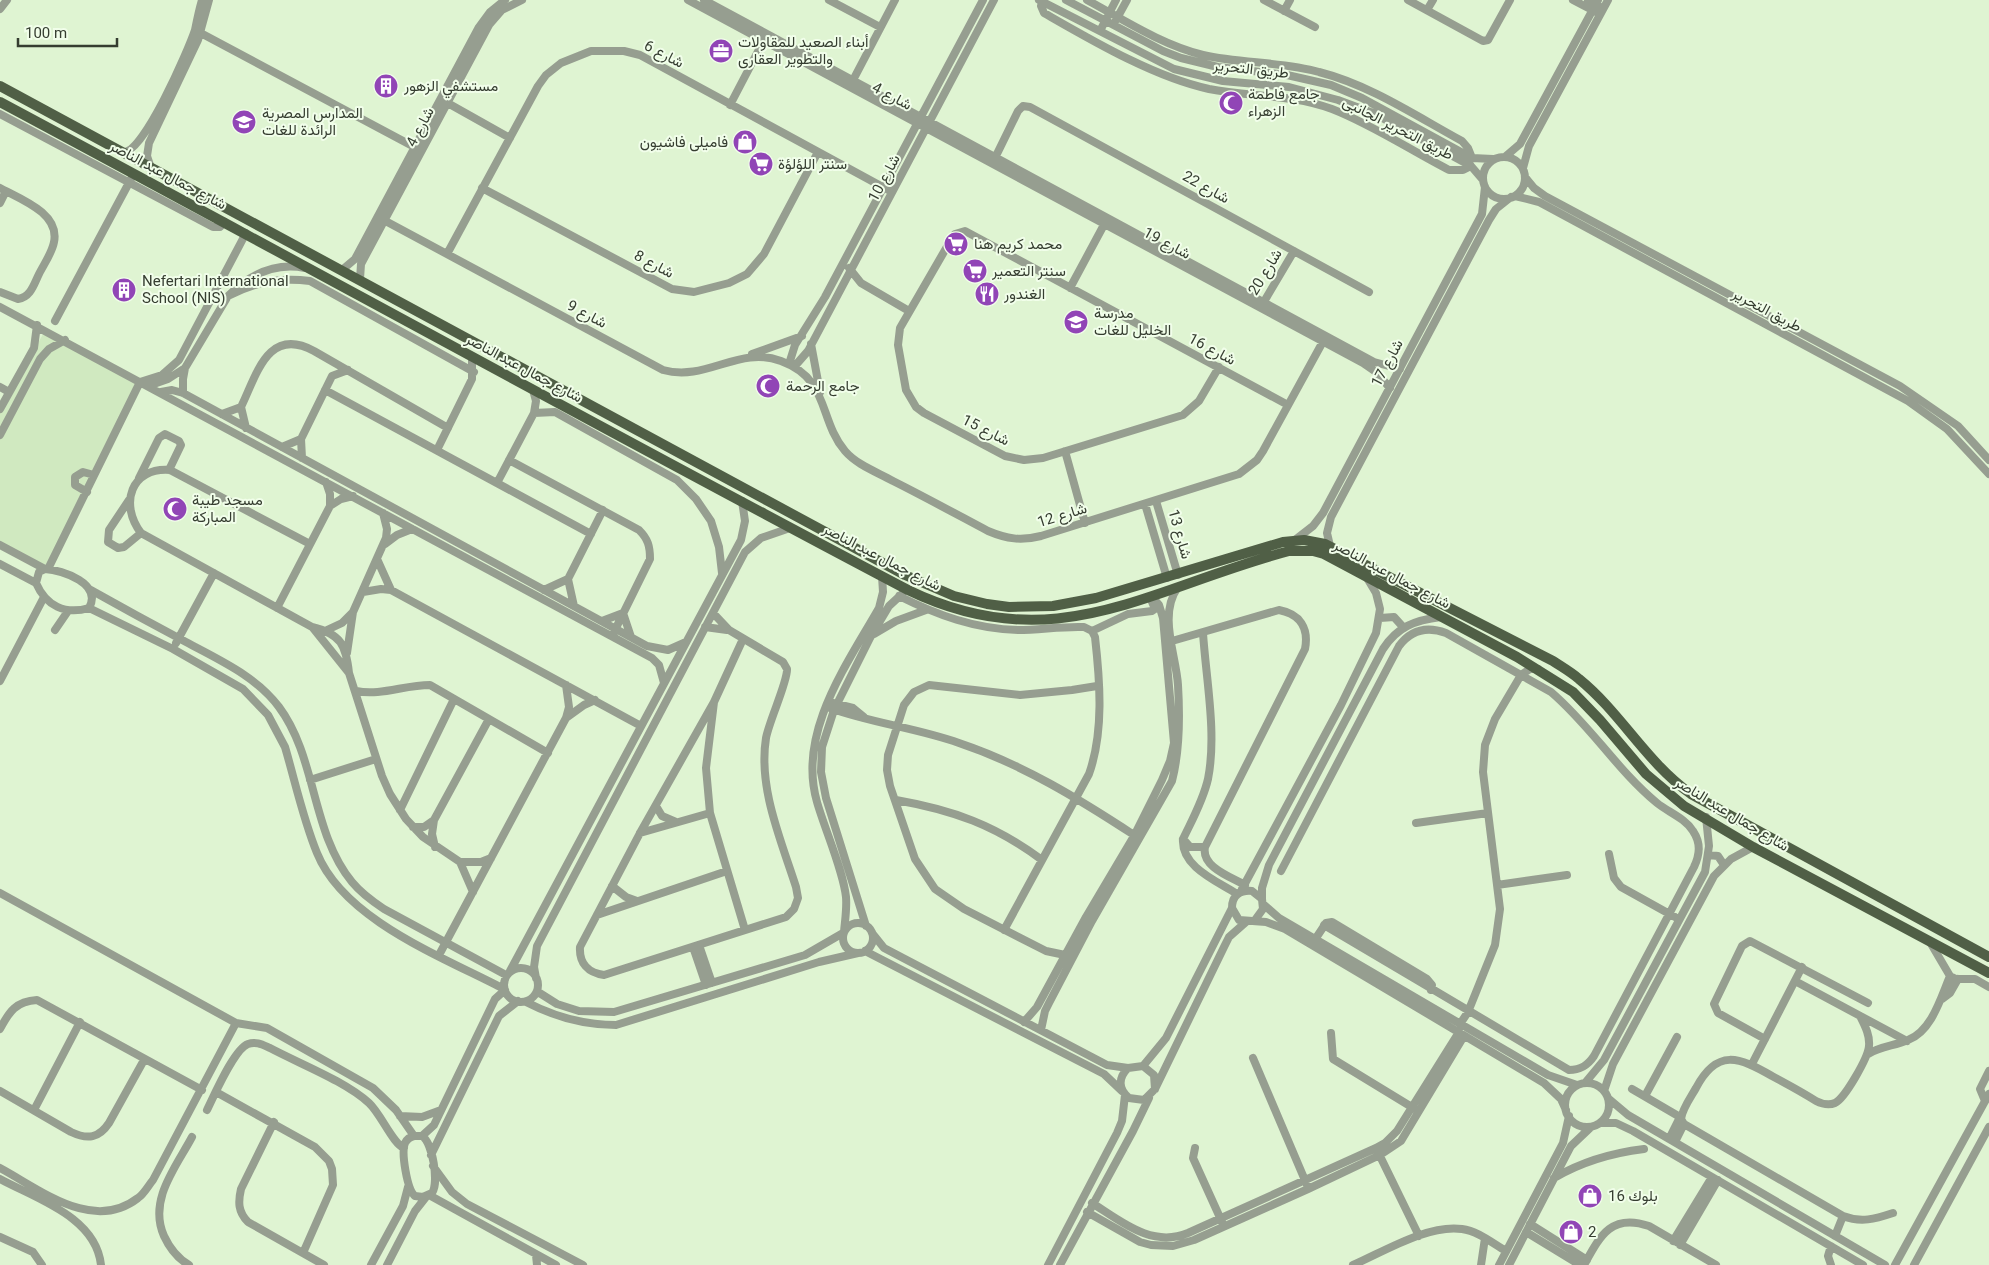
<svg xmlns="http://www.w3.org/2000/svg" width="1989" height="1265" viewBox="0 0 1989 1265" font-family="Roboto,Vazirmatn,sans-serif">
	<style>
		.built { fill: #d0e9c0 }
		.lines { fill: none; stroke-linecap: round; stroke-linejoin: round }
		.minor { stroke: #969e90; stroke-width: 8 }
		.major { stroke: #505f46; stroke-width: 10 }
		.labels { text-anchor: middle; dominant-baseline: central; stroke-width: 4; stroke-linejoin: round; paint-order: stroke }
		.poi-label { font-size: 15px; fill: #353d30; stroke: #f1feea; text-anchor: start }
		.street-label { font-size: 15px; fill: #353d30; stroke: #f1feea }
	</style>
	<rect width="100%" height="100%" fill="#dff4d2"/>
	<path class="built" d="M45 331 140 382 45 569 0 546V407Z"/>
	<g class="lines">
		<path class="minor" d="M688 0 1363 363 1376 372 1390 388
			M704 0 1374 362 1400 369
			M829 0 880 27
			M1039 0 1174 69 1223 81 1289 87 1338 100 1373 113 1471 166 1483 180
			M1066 0 1163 51 1181 58 1218 67 1287 75 1331 85 1362 98 1472 158 1493 159
			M1087 0C1124 20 1162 45 1203 55 1241 64 1281 61 1319 72 1370 85 1416 116 1462 141L1468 148 1472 158
			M1264 0 1315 27
			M1408 0 1483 41 1488 40 1510 0
			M1573 0 1596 12
			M1588 0 1600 7
			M1042 2 1041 6 1044 13C1093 41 1154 77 1209 89 1250 97 1291 94 1332 109 1373 125 1410 150 1449 170H1463L1471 166
			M0 9 7 0
			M1427 10 1433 0
			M1284 11 1290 0
			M1116 20 1127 0
			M195 30 420 150
			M1100 31 1116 0
			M851 84 895 0
			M444 101 510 138
			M730 105 765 38
			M0 114 213 227H220L225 222
			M124 152C144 152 188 51 195 30 197 20 199 10 202 0
			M1506 156 1520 144 1598 0
			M1483 178a21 21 0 1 1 42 0a21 21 0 1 1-42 0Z
			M994 160 1018 111 1023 106 1030 107 1369 292
			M150 165 147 156 149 143 198 40 209 0
			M1523 168 1529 146 1608 0
			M1525 177 1534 188 1545 196 1900 386 1958 426 1989 460
			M0 188C20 199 60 213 54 242 52 253 44 264 39 274 34 284 31 297 18 299L0 292
			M482 188 672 289 694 292 729 283 747 274 764 254 818 152
			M1515 196 1539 202 1908 401 1947 429 1989 474
			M0 203 6 191
			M378 217 663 370C707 382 739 345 781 361 830 379 818 419 845 451 857 465 877 472 893 481 925 497 956 514 988 531 1007 539 1021 541 1041 536L1239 474 1257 460 1263 451 1326 336
			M447 254 538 86 546 75 561 63 591 51H624L640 55 892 192
			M849 268 861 283 909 311
			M342 270 355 259 479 27 490 12 505 0
			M360 279 361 264 489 25 502 10 522 0
			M1070 288 1106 221
			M228 296C255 282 280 277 310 281L474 372
			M1262 305 1294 251
			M0 307 652 658 659 665 664 683
			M55 321 131 179
			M811 344 820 392
			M752 354 802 336
			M789 364 795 345 825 297 983 0
			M794 367 808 351 994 0
			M1219 367 1199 401 1183 415 1043 458 1024 460 1005 456 924 413 916 407 906 390 898 345 900 328 952 238 955 234 965 231 1288 405
			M148 386 168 379 185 368
			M0 387 9 392
			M325 390 591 534
			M161 392 172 390 183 393 647 646 668 650 686 642
			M183 393V379L185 368 228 296C249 275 275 262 305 268
			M241 407 246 428
			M0 409 34 348 37 325
			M534 413 555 412 677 480 696 499 711 521 719 547 722 573
			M222 414 241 407C257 374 268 326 314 351L448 428
			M0 435 40 359 49 349 65 340
			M282 447 301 439
			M437 450 472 379V358
			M1065 451 1085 523
			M302 458 301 439 332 376 348 370
			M509 460 639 530C648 539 650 546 650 559L614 632
			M139 478 159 438 165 434 179 441 181 445 169 470
			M497 483 534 413 536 401 533 390
			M87 492 75 485V477L83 472 94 475
			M129 500 109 530 108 542 118 548 124 547 141 533
			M1156 501 1178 575
			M1145 504 1167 578
			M330 506 341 499 353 496
			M1295 540 1313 526 1323 513 1482 214 1485 187
			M310 544 170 470C131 467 119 504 141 533L312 627C341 634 346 645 349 673
			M385 544 397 535 412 529
			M0 545 45 569
			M1330 546 1327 533 1331 517 1489 220 1496 209 1511 197
			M377 559 391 590
			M0 564 36 583
			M45 569C63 570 103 584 89 608 65 615 46 606 36 583L39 572Z
			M48 569 140 382 162 375 179 360 246 233
			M568 579 574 606
			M89 589C121 607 154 625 186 642 219 660 256 676 279 707 317 758 311 832 352 882 361 893 372 901 384 909L506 975
			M544 590 568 579 603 510
			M363 592 381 589 391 590 641 726
			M899 596C937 615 975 629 1018 630 1040 630 1062 626 1084 627L1092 631 1095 637C1100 681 1104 732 1089 774L1004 930
			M89 608 173 649 243 689 268 715 285 747C295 781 303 819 317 853 344 920 443 957 504 989
			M277 608 330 506V494L326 482
			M713 613 729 630 783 662 787 669C788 681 769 721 766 738 758 788 781 840 796 887L798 898 794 909 786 917 604 975C588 973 579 963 580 947L640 833 714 702
			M1380 618 1394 617 1403 627
			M602 621 623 613 631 637
			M705 627 727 630
			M313 628 349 673 382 776 390 794 406 819 423 837 460 862 473 892
			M55 630 68 611
			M327 630 342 623 352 613
			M1092 631 1128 614 1152 611 1155 609 1152 602
			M1203 633C1206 679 1217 734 1208 779 1203 801 1192 820 1183 839 1181 867 1217 881 1237 894
			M874 634 896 621 926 610
			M743 639 714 702 706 768 710 813 745 930
			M1172 641 1279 610C1300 614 1309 628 1305 649L1205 847C1201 867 1231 877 1245 885
			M176 643 214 573
			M347 653 353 612 386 538 387 529 383 513
			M0 681 44 597
			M356 691C381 696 404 685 430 685L548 753
			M833 703 853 708 864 717
			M830 708C871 723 917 728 959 743 1022 764 1079 799 1134 835
			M566 718 584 705 595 700
			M310 780 376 759
			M896 800C953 810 995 825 1042 860
			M656 806 662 816 676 822
			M400 810 454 699
			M1416 823 1488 813
			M413 827H424L434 820
			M640 833 710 813
			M1183 839 1190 847H1205
			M435 847 432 834 434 820 489 719
			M1609 854 1614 878 1621 887 1675 917
			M1709 855 1718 856 1724 865
			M460 862H481L491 858
			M1281 871 1399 646C1411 630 1427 626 1446 633L1551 692C1590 725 1617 770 1657 803 1668 812 1685 818 1693 831 1701 843 1700 854 1694 867L1594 1056C1588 1065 1581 1070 1569 1070L1324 925
			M1497 885 1567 875
			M612 886 626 897 637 901
			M1242 889 1341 705 1376 633 1380 609 1376 593 1367 578
			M0 893 236 1023 267 1028 373 1088 396 1110 414 1136
			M1262 899V888L1269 865 1383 649C1397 627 1415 620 1441 617
			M1263 904 1279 918 1548 1075 1577 1085
			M597 915 727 871
			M1255 920 1263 909 1262 899 1252 891C1240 890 1232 895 1232 908L1239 920 1266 922 1285 929 1544 1083 1561 1099 1566 1110
			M843 938a15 15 0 1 1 30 0a15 15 0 1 1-30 0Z
			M866 926 826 798 821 772 822 747 834 710 870 638 889 606 902 594
			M844 932C845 920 847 909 846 897 843 870 825 830 817 802 797 733 846 666 879 608L883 592 882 576
			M872 933 884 948 1107 1065 1128 1068
			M1316 938 1326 923 1332 922 1427 979 1432 985 1431 990
			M1930 942 1950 976 1956 979H1975L1989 987
			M699 945 712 983
			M693 947 706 985
			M865 951 1104 1074 1122 1091
			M439 955 566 718 569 707 566 685
			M1065 955 1046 951 964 909 935 889 915 859 890 786 887 770 888 755 904 705 914 692 929 685 1020 695 1072 690 1097 686
			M504 985a17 17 0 1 1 34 0a17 17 0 1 1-34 0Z
			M510 971 741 540 745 521 742 501
			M536 978 534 967 537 946 745 552 761 538 790 528
			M1795 981 1907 1041
			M538 992 557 1004 579 1011 614 1012 805 955 843 933
			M1942 999 1950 993 1958 979
			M526 1002C555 1017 583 1025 616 1025L819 962 858 953
			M1860 1016C1865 1026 1870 1035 1869 1046 1868 1058 1845 1098 1835 1103 1828 1106 1822 1104 1816 1101 1802 1092 1787 1084 1772 1076 1739 1057 1717 1048 1696 1088 1691 1097 1682 1109 1681 1119L1684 1124 1843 1216C1861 1223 1875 1219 1893 1213
			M1024 1022 1037 1007 1086 917 1134 836 1162 780 1170 761 1174 743 1163 618 1159 605 1152 597
			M1460 1024 1468 1012 1495 945 1500 909 1483 772 1485 745 1495 719 1521 675 1530 669H1538
			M0 1029C9 1012 16 1001 37 1000L202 1090
			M1041 1030 1045 1011 1049 1003 1092 921 1172 781C1180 750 1180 718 1178 685 1176 654 1158 615 1178 587
			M1331 1033 1333 1059 1415 1109
			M1765 1039 1718 1013 1714 1004 1742 946 1750 941 1868 1003
			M1868 1054C1881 1046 1894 1046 1908 1040 1932 1031 1941 997 1950 976
			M1253 1058 1307 1185
			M1752 1064 1802 967
			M1143 1066 1166 1038 1232 908
			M1585 1083 1604 1060 1705 872 1709 846 1706 817
			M1565 1105a22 22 0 1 1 44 0a22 22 0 1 1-44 0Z
			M1155 1089 1154 1075 1143 1066 1128 1068C1118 1078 1118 1089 1129 1098L1144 1100 1155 1089 1224 947 1229 937 1246 922
			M1632 1089 1680 1117 1669 1139
			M0 1091 71 1132C88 1140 99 1138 109 1123L144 1060
			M1604 1091 1613 1064 1714 876 1731 859 1753 847
			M216 1092 315 1147 329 1161 332 1169 333 1185 303 1253
			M1645 1096 1677 1037
			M1609 1099 1628 1115 1885 1265
			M1985 1101 1980 1089 1989 1071
			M34 1110 80 1022
			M207 1110C214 1096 234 1049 248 1044 256 1041 263 1045 270 1048 300 1064 345 1081 369 1103 381 1114 393 1144 404 1148
			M400 1116 422 1117 441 1110
			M274 1122 241 1189C238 1202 238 1212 248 1222L324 1265
			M1600 1123H1616L1633 1131 1863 1265
			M414 1136H422C433 1143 439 1183 432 1193L423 1197 415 1196C407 1190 401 1152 405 1143 407 1139 410 1137 414 1136Z
			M422 1136 434 1125 495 999 505 990
			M1675 1142 1684 1124
			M1195 1148 1193 1158 1222 1222
			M1378 1152 1419 1236
			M431 1155 499 1016 518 1001
			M433 1166 452 1192 467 1204 583 1265
			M0 1168C41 1190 93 1233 138 1198 144 1194 148 1186 153 1180L236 1023
			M1554 1178C1583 1161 1611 1153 1644 1149
			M0 1179C37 1199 96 1217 101 1265
			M429 1195 556 1265
			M1092 1203C1122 1222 1152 1248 1188 1233L1376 1148 1385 1143 1397 1131 1459 1032
			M1087 1212 1140 1242 1151 1245 1173 1246 1194 1240 1308 1189 1380 1155 1401 1141 1464 1036
			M1530 1224 1587 1260
			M1526 1232 1580 1265
			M1835 1236 1843 1216
			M0 1237 33 1252 42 1265
			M1673 1241 1712 1177
			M1680 1245 1718 1180
			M1831 1246 1828 1256 1831 1265
			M536 1255 537 1265
			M189 1265C177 1258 170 1249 164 1236 148 1200 176 1167 192 1137
			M371 1265 403 1206 408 1187
			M387 1265 415 1211 426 1197
			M1048 1265 1117 1133 1122 1121 1125 1095
			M1060 1265 1133 1131 1149 1098
			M1353 1265C1383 1252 1428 1224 1462 1229 1478 1231 1492 1243 1506 1251
			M1481 1265 1485 1238
			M1499 1265 1563 1143 1569 1116
			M1509 1265 1571 1146 1591 1127
			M1584 1265C1600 1236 1611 1213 1649 1226L1716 1265
			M1895 1265 1989 1094
			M1914 1265 1989 1127"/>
		<path class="major" d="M0 86 905 575 954 596 987 604 1009 607 1053 606 1096 598 1283 542 1304 540 1325 544 1553 661C1562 667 1571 672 1579 679 1621 713 1646 762 1691 794L1989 957
			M0 102C303 264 604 430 908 590 1055 661 1149 588 1289 551H1313L1324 554 1517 657 1573 692 1600 720 1646 774 1684 806 1753 847 1989 973"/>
	</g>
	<defs>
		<symbol id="office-disc" viewBox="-11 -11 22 22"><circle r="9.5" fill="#9145b6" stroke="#f1feea"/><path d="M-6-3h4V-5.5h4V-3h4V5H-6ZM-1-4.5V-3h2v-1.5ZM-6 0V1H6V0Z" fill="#fff"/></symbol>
		<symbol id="building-disc" viewBox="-11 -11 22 22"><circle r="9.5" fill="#9145b6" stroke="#f1feea"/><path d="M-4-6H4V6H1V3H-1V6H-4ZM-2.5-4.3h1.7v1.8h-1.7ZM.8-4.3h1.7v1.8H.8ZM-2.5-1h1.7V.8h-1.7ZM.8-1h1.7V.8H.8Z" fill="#fff"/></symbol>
		<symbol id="mosque-disc" viewBox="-11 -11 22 22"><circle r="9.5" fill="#9145b6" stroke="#f1feea"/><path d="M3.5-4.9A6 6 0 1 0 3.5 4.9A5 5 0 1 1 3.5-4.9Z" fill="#fff"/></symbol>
		<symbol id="school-disc" viewBox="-11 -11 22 22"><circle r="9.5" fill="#9145b6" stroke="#f1feea"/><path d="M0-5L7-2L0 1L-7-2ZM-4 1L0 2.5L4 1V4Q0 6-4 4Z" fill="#fff"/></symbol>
		<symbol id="shop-disc" viewBox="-11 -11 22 22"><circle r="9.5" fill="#9145b6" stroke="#f1feea"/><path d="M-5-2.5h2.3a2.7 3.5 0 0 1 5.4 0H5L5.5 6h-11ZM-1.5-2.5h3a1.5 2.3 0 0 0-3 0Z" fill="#fff"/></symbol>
		<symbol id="supermarket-disc" viewBox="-11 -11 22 22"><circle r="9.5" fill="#9145b6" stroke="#f1feea"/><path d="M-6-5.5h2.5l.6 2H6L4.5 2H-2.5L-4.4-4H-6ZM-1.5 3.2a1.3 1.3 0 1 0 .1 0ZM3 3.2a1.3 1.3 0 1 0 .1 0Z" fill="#fff"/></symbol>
		<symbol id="restaurant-disc" viewBox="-11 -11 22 22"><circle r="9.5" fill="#9145b6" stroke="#f1feea"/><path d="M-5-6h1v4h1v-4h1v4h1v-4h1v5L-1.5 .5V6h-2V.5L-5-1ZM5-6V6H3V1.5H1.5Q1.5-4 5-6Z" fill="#fff"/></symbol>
	</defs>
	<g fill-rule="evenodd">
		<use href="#office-disc" x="707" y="37" width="28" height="28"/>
		<use href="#building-disc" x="372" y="72" width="28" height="28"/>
		<use href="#mosque-disc" x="1217" y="89" width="28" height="28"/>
		<use href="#school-disc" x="230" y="108" width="28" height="28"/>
		<use href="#shop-disc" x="731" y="128" width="28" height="28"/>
		<use href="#supermarket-disc" x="747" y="150" width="28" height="28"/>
		<use href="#supermarket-disc" x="942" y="230" width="28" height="28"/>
		<use href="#supermarket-disc" x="961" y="257" width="28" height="28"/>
		<use href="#building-disc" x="110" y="276" width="28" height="28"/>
		<use href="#restaurant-disc" x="973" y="280" width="28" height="28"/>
		<use href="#school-disc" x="1062" y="308" width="28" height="28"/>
		<use href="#mosque-disc" x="754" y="372" width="28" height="28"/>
		<use href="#mosque-disc" x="161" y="495" width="28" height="28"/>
		<use href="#shop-disc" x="1576" y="1182" width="28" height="28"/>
		<use href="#shop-disc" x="1557" y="1218" width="28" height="28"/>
	</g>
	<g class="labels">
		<g class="poi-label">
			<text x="738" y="42">أبناء الصعيد للمقاولات<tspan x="738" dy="17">والتطوير العقارى</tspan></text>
			<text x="404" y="86">مستشفي الزهور</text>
			<text x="1248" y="94">جامع فاطمة<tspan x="1248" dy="17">الزهراء</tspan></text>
			<text x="262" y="113">المدارس المصرية<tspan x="262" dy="17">الرائدة للغات</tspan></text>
			<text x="728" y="142" text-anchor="end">فاميلى فاشيون</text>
			<text x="778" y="164">سنتر اللؤلؤة</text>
			<text x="974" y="244">محمد كريم هنا</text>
			<text x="992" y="271">سنتر التعمير</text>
			<text x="142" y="281">Nefertari International<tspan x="142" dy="17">School (NIS)</tspan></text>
			<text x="1004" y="294">الغندور</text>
			<text x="1094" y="313">مدرسة<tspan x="1094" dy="17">الخليل للغات</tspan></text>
			<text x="786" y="386">جامع الرحمة</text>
			<text x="192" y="500">مسجد طيبة<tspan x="192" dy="17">المباركة</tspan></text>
			<text x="1608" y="1196">بلوك 16</text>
			<text x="1588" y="1232">2</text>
		</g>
		<g class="street-label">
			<text transform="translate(664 54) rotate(27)">شارع 6</text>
			<text transform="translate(1251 69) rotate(6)">طريق التحرير</text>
			<text transform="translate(892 96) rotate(28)">شارع 4</text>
			<text transform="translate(420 127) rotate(-62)">شارع 4</text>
			<text transform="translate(1398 128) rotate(27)">طريق التحرير الجانبى</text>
			<text transform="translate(168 175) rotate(28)">شارع جمال عبد الناصر</text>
			<text transform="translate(884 178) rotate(-62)">شارع 10</text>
			<text transform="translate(1206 187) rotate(29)">شارع 22</text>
			<text transform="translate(1167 243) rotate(28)">شارع 19</text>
			<text transform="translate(654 264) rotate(28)">شارع 8</text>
			<text transform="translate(1265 272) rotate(-59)">شارع 20</text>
			<text transform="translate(1767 310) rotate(28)">طريق التحرير</text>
			<text transform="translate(587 314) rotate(28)">شارع 9</text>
			<text transform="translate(1212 349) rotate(28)">شارع 16</text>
			<text transform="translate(1387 363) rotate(-62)">شارع 17</text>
			<text transform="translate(524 368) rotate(28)">شارع جمال عبد الناصر</text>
			<text transform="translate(986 430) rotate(27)">شارع 15</text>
			<text transform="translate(1062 515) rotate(-17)">شارع 12</text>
			<text transform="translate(1180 534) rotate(74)">شارع 13</text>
			<text transform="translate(882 557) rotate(27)">شارع جمال عبد الناصر</text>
			<text transform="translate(1392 574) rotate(28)">شارع جمال عبد الناصر</text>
			<text transform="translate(1732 814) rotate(31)">شارع جمال عبد الناصر</text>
		</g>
	</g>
	<path d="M18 38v8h99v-8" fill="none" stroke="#353d30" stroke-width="2.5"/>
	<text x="25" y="38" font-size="15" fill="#353d30" stroke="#f1feea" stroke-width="4" paint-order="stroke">100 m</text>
</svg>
